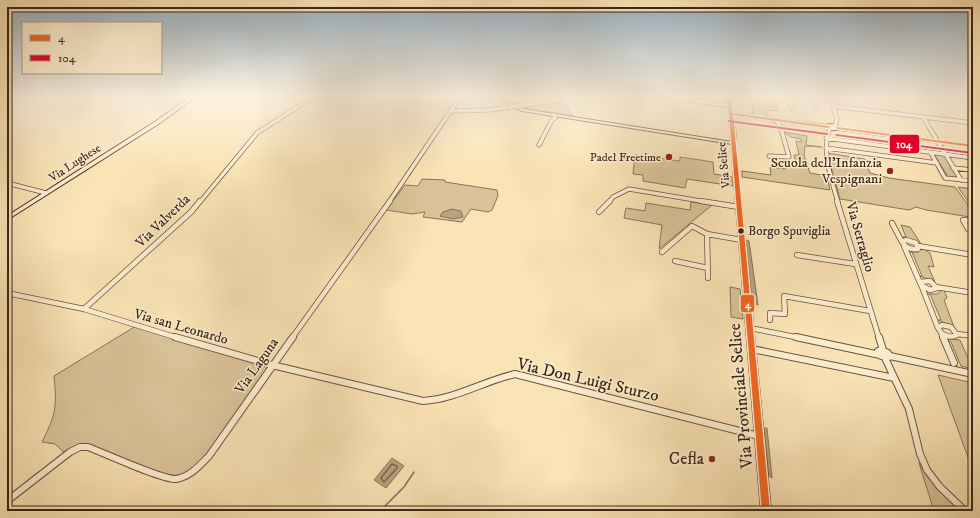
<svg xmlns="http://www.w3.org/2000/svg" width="980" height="518" viewBox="0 0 980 518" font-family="'IM FELL DW Pica',serif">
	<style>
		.green { fill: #dac39a; stroke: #8a745a }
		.water { fill: #b9a280; stroke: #877057 }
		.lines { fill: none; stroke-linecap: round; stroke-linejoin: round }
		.shore { stroke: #7a644c; stroke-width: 1.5 }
		.stream-far1 { stroke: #877057; stroke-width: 1 }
		.stream { stroke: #877057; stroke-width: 1.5 }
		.street-far2-casing { stroke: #6b5440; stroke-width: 5 }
		.street-far1-casing { stroke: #6b5440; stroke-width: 6 }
		.street-casing { stroke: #6b5440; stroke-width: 8 }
		.secondary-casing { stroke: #3b2519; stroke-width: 2 }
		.primary-casing { stroke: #3b2519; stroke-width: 2 }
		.street-far2 { stroke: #fcedcf; stroke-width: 3.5 }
		.street-far1 { stroke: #fcedcf; stroke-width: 4.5 }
		.street { stroke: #fcedcf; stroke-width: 6 }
		.secondary { fill: #fcedcf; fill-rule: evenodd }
		.primary { fill: #fae3b5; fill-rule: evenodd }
		.bus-1-casing { stroke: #fcedcf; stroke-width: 3 }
		.bus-2-casing { stroke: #fcedcf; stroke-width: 3 }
		.bus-1 { fill: #f26522; fill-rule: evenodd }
		.bus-2 { fill: #e4002b; fill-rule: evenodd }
		.poi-dot { fill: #8f2418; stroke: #fcedcf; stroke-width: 1.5 }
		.bus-dot { fill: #3b2519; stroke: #fcedcf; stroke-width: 1.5 }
		.labels { text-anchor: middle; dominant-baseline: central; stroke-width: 3; stroke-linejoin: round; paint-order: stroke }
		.far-poi-label { font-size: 12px; fill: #3b2519; stroke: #fcedcf; text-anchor: end }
		.far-street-label { font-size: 12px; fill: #3b2519; stroke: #fcedcf }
		.bus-label { font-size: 13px; fill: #3b2519; stroke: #fcedcf; text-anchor: start }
		.poi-label { font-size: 14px; fill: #3b2519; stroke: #fcedcf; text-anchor: end }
		.street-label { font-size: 14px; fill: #3b2519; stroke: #fcedcf }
		.near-street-label { font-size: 17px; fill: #3b2519; stroke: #fcedcf }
		.near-poi-label { font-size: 17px; fill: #3b2519; stroke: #fcedcf; text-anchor: end }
		.line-badge { stroke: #fcedcf; stroke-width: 1.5 }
		.badge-label { font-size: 11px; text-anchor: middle; font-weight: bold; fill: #fff }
	</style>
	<rect width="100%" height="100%" fill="#fae3b5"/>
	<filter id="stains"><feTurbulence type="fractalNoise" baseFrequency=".005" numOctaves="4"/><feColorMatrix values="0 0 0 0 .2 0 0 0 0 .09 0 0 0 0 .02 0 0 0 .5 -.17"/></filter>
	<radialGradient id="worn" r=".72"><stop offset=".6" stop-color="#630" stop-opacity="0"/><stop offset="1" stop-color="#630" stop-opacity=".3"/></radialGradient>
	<path class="green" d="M775 97 778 111 765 110 768 117 745 115 753 113 751 98Z
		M561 101 573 116 524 108 525 106Z
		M784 132 807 136 806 145 822 147 805 146 804 155 810 173 827 176 830 190 742 177V171L771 175 770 167 786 169 784 163 800 164 798 159H795L794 155H799L796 141 802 142 801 139 791 137Z
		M827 153 865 159 870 173 889 178 955 187 971 209 970 217 926 210 916 207 909 210 840 199Z
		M934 154 945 155 959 179 948 177Z
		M635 155 680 161V157L713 162 714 174 732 177 733 186 687 179 685 188 643 181V175L633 174Z
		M422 179 445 180V182L497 190 498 196 492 210 488 212 471 209 462 222 423 217 425 212 412 214 386 210 405 185 418 186Z
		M958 187 973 189V206L970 204Z
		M691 202 712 205 659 249 662 225 624 218 626 208 645 211 646 203 690 210Z
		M901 225 910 227 921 244 903 237H906Z
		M922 248 930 253 934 267 928 266 935 282 920 276H922L912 252H910H918Z
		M730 287 740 289 743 319 731 317Z
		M942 290H944L947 298 944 300 954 327 938 320H941L930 294H927H937Z
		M136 326 272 366 197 467 184 474 166 477 90 445 66 454 55 444 42 442C56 414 57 407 54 376Z
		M950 339 960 340 973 369 961 366 951 342 947 341Z
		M938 375 973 383V471Z
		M919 463 933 483 962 511H934Z"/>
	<path class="water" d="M452 209 461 211 463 217 453 219 440 216 443 212Z
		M746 240 749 241 758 305 752 302Z
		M764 428H767L772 478 769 476Z
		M392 458 404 466 386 488 374 480Z"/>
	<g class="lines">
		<path class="shore" d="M392 464 397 466V468L384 482 381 478Z"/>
		<path class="stream-far1" d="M735 124 737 141"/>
		<path class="stream" d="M380 511 404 487 414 472"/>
		<defs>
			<path id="street-far2" d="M668 97 730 106
				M789 97 792 108
				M814 97 830 99
				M814 97 817 106
				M830 97 837 119 835 126
				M833 106 973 123
				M451 111 489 110 583 97
				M923 117 961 180
				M830 128C821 150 831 179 838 202
				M826 138 973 158
				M539 145 552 120 555 118 554 115
				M826 148 937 163
				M931 153 945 178 973 181
				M769 156 789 157 780 125 774 120
				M953 168 973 170
				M7 183 46 193
				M200 202 257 133 313 97
				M389 202 460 97
				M609 202 613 197 629 189 707 202"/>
			<path id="street-far1" d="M701 201 739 207
				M837 201 879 338
				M599 212 610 201
				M973 221 963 220 968 229 973 233
				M892 223 902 242
				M707 234 708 278
				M906 240 916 243 918 249C911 250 906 248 902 242Z
				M904 246 921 285 930 290 937 288 930 281 920 282
				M918 246 973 255
				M662 252 692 226 707 234 742 240
				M797 255 855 264
				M675 261 708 268
				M922 287 938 328
				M936 287 973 293
				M7 293 84 309 178 338
				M84 309 191 212 200 201
				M770 320V313L785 314 784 296 870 311
				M942 325 951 327 957 335C949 339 942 335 938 328Z
				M750 328 800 338
				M941 333 943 338
				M957 334 973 336
				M292 338 390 201"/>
			<path id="street" d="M175 337 272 365 423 401C456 399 484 381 515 374L759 436
				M796 337 880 355
				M879 337 883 350
				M943 337 954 363
				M752 349 894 378
				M881 350 888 353 889 357 881 356 878 351Z
				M890 356 973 374
				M885 358 909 409 920 454 927 470 940 487 965 511
				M7 501 70 452 80 447H88C104 453 163 480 176 479 190 477 200 465 209 456L293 337"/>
			<path id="secondary" d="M190 97H195L160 123 7 220V216L156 121Z
				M493 97H499L523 109 732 142 734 143 732 144 522 111Z
				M729 113 827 125 829 124 837 125 838 127 973 145V147L840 130H832L827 128 730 115H729Z"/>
			<path id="primary" d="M725 97H729L732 106 771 511H761L728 106Z"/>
		</defs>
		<use href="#street-far2" class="street-far2-casing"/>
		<use href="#street-far1" class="street-far1-casing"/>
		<use href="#street" class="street-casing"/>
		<use href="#secondary" class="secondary-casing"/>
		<use href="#primary" class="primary-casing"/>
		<use href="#street-far2" class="street-far2"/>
		<use href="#street-far1" class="street-far1"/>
		<use href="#street" class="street"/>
		<use href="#secondary" class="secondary"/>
		<use href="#primary" class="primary"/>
		<defs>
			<path id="bus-1" d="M725 97H729L732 106V113L828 126 830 127 828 128 733 115 770 511H762L729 115 728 114 729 113 728 106Z
				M837 127 973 145V147L838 129 836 128Z"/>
			<path id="bus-2" d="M728 120 827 133 829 134 827 135 729 122 727 121Z
				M836 134 972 152H973V154L837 136 835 135Z"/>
		</defs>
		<use href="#bus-1" class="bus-1-casing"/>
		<use href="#bus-2" class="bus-2-casing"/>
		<use href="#bus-1" class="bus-1"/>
		<use href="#bus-2" class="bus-2"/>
	</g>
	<linearGradient id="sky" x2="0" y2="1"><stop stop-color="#95adbe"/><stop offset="0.57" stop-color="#fdf2de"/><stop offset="1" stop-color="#fdf2de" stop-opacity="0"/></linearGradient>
	<rect width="980" height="170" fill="url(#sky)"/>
	<g class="poi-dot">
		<circle cx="669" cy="157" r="4"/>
		<circle cx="890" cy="171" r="4"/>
		<circle cx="712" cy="459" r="4"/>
	</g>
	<circle class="bus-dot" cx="741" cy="231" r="3.5"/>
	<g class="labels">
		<g class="far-poi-label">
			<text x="661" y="157">Padel Freetime</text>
		</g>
		<g class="far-street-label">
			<text transform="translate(75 163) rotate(-33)">Via Lughese</text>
			<text transform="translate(724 165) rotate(-96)">Via Selice</text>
		</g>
		<g class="bus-label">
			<text x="748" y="231">Borgo Spuviglia</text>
		</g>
		<g class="poi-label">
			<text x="882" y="163">Scuola dell'Infanzia<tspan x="882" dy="16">Vespignani</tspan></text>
		</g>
		<g class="street-label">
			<text transform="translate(163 221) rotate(-44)">Via Valverda</text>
			<text transform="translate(860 237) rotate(74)">Via Serraglio</text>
			<text transform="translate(181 327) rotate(16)">Via san Leonardo</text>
			<text transform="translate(257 366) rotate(-55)">Via Laguna</text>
		</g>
		<g class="near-street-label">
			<text transform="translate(588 380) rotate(13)">Via Don Luigi Sturzo</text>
			<text transform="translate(741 396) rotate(-95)">Via Provinciale Selice</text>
		</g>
		<g class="near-poi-label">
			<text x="704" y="459">Cefla</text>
		</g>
	</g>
	<g class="line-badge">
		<rect x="889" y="134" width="31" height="20" rx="4" fill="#e4002b"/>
		<rect x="740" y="294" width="15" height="19" rx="4" fill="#f26522"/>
	</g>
	<g class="badge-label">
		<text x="904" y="148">104</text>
		<text x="748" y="308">4</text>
	</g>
	<rect width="980" height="518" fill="none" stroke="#fae3b5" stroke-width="24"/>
	<rect x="8" y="8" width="964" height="502" fill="none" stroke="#3b2519" stroke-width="2"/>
	<rect x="12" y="12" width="956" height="494" fill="none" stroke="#3b2519"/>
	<rect x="22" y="22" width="140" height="52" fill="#fcedcf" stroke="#af9d86"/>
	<rect x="30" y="35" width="20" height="6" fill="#f26522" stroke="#af9d86"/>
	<text x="58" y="42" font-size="12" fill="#3b2519">4</text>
	<rect x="30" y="55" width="20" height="6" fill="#e4002b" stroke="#af9d86"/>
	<text x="58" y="62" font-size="12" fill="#3b2519">104</text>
	<rect width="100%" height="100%" filter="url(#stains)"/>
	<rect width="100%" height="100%" fill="url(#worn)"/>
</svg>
